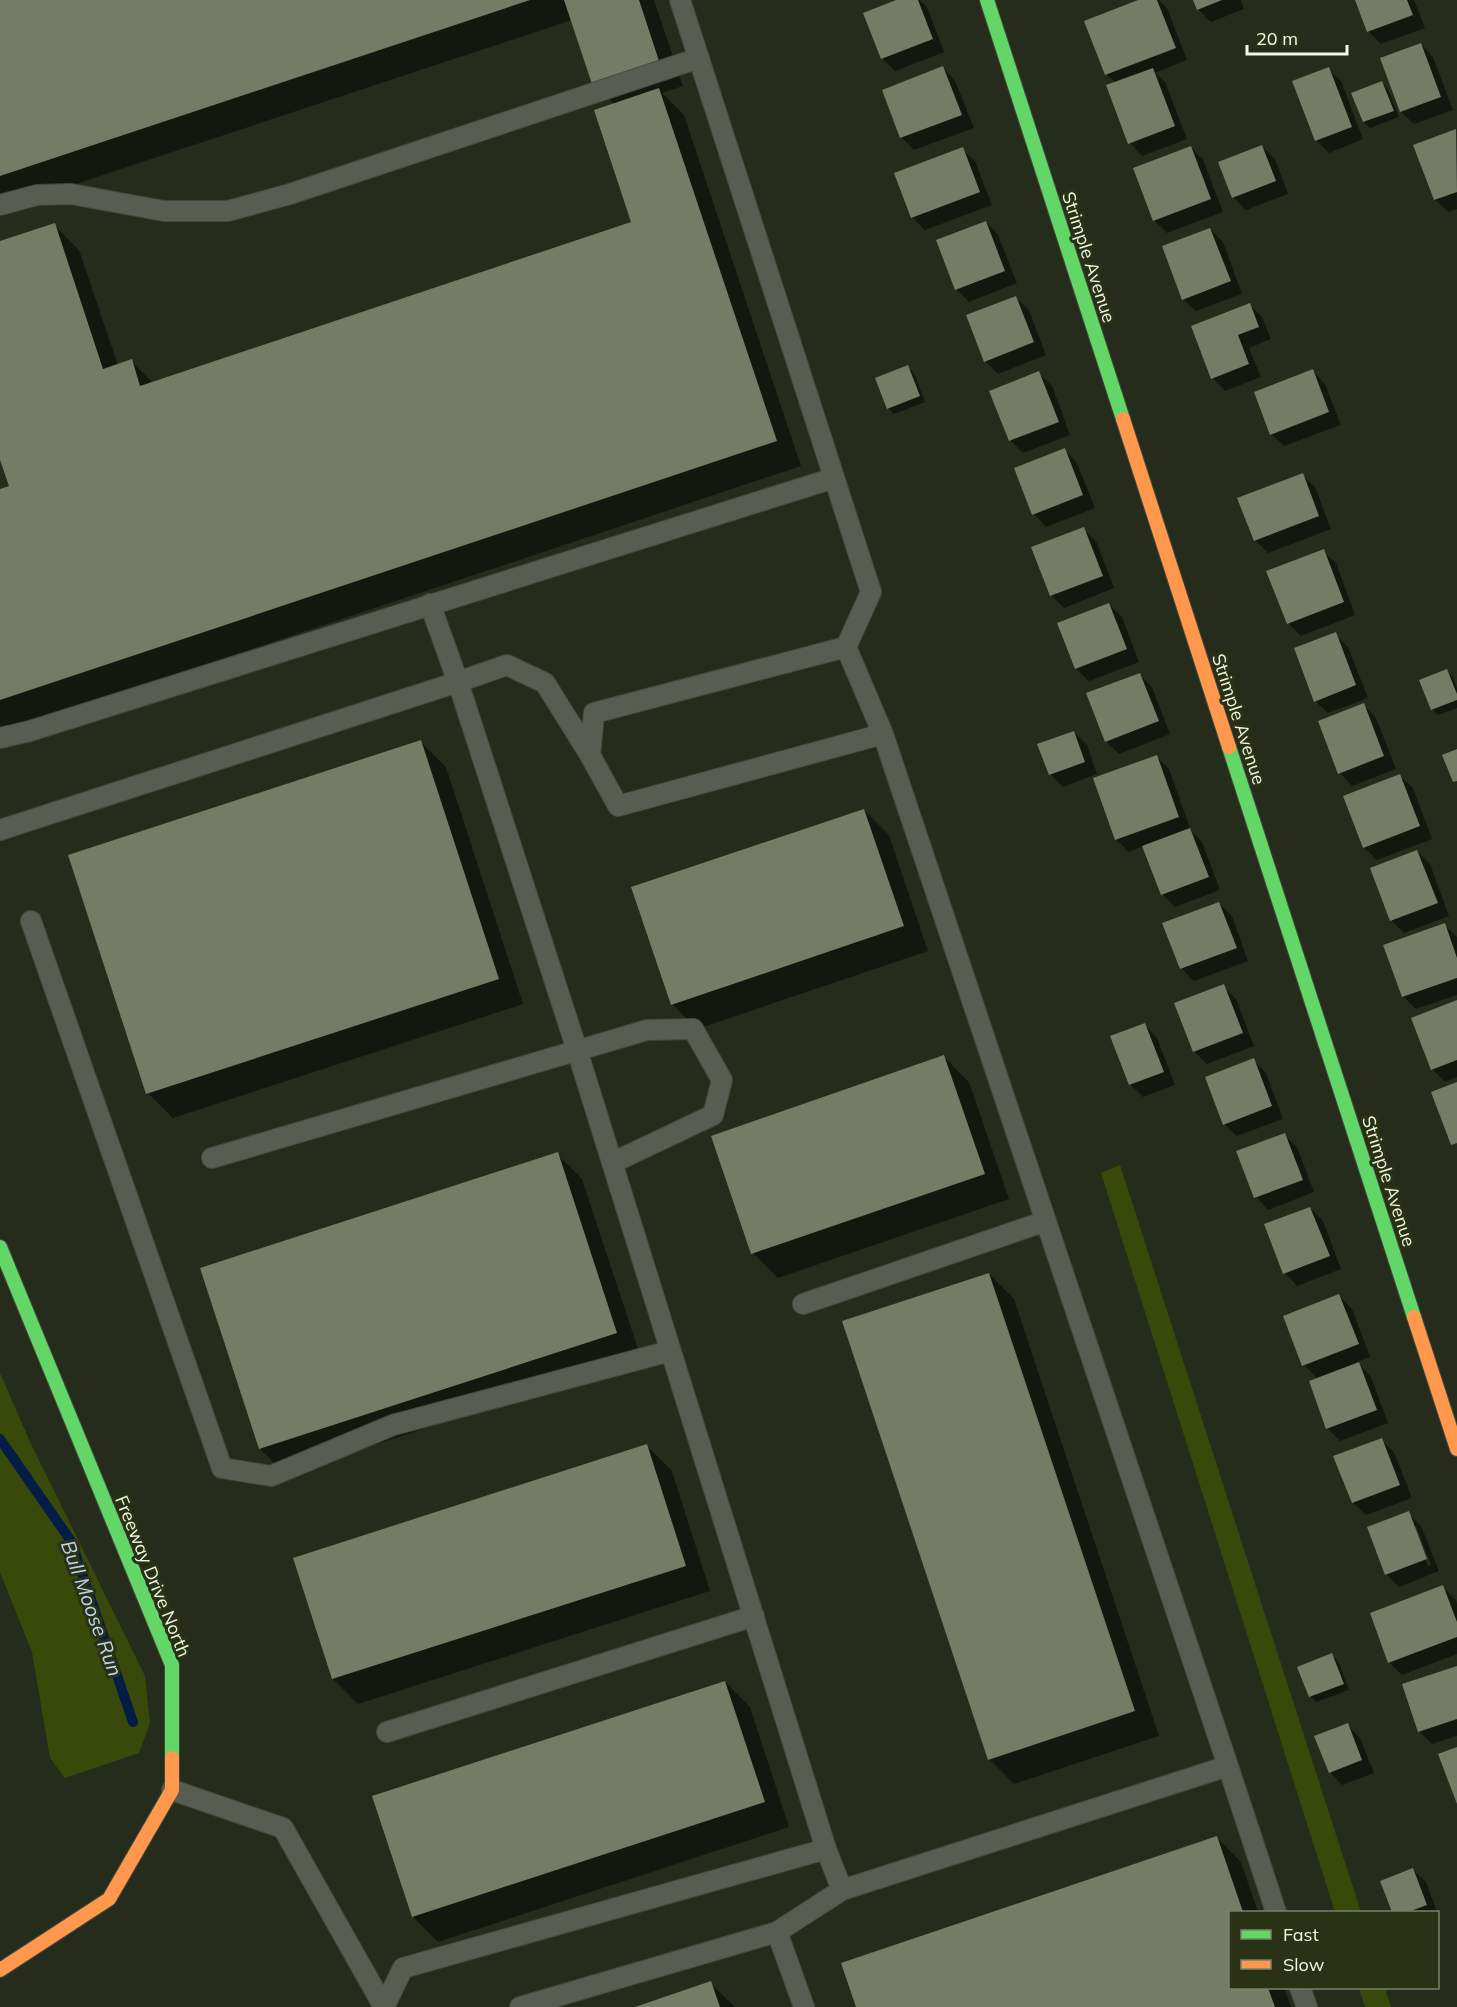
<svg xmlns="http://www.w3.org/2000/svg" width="1457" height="2007" viewBox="0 0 1457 2007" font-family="Mulish,sans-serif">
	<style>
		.green { fill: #39490a }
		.shadow { fill: #0007; fill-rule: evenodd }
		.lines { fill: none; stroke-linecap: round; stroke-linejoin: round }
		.stream { stroke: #031d46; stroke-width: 10 }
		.building { fill: #747c66 }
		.lane-casing { stroke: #44493c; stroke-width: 22 }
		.fast-casing { stroke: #44493c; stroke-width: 16 }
		.slow-casing { stroke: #44493c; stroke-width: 16 }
		.lane { stroke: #595d51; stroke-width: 20 }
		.fast { stroke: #63d668; stroke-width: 14 }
		.slow { stroke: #ff974d; stroke-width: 14 }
		.labels { text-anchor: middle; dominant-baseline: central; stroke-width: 6; stroke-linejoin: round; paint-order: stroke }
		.street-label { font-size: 18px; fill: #f1f8e7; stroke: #293215 }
		.water-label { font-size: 20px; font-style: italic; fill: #bfd4f4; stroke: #293215 }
	</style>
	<rect width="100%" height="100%" fill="#262c1b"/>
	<path class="green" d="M1120 1165 1361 1912H1335L1101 1173Z
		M0 1373 31 1444 145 1676 150 1723 139 1753 65 1778 50 1758 32 1652 0 1572Z
		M1359 1988H1385L1391 2007H1365Z"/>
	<path class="shadow" d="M0 0H654L683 86 662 93 684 115 801 466 0 733V491L11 487 0 455V243L54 225 79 250 118 365 131 361 153 383 633 223 614 104 593 83 572 20 0 209Z
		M900 0H920L927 7 944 52 895 71 882 58Z
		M1142 0H1159L1167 8 1187 60 1155 73 1165 82 1187 139 1142 156 1130 143 1116 83 1106 74Z
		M1194 0H1241L1244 9 1211 22 1198 9Z
		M1356 0H1414L1425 28 1381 44 1368 31Z
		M1421 44 1433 57 1453 110 1414 124 1401 112Z
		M943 68 955 81 974 128 914 150 902 138 884 91Z
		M1328 69 1341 81 1363 139 1329 153 1316 140Z
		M1382 83 1388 89 1399 117 1370 128 1364 122Z
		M1456 130 1457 209 1448 212 1435 200 1415 146Z
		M1191 147 1203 160 1223 212 1167 233 1154 220 1135 169Z
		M1262 147 1275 159 1288 194 1246 210 1234 198 1220 163Z
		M962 149 975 161 992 205 925 230 913 218 896 174Z
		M986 222 998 235 1017 283 969 302 956 289Z
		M1210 229 1223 242 1242 294 1196 311 1183 299Z
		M1016 298 1029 310 1046 355 998 374 985 361Z
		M1250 305 1262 317 1271 339 1249 348 1261 377 1225 391 1213 378Z
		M908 367 914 373 925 402 894 414 888 408Z
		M1313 371 1325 384 1341 425 1284 446 1271 434Z
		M1039 373 1052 386 1070 435 1023 453 1010 440Z
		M1065 450 1077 463 1095 508 1046 527 1034 514Z
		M1302 475 1315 487 1331 529 1268 553 1255 540Z
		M1083 529 1096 541 1114 588 1064 608 1051 595Z
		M1323 551 1336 563 1355 615 1301 636 1288 623Z
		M1109 604 1122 617 1139 662 1089 681 1076 669 1059 624Z
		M1335 634 1348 647 1368 698 1328 713 1315 701Z
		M1447 671 1453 677 1457 688V708L1438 715 1432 709Z
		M1139 674 1152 687 1170 734 1119 754 1106 741Z
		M1364 705 1376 718 1396 769 1352 786 1340 773Z
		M1074 732 1087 745 1097 774 1063 787 1050 774Z
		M421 742 446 767 523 1004 173 1118 148 1093Z
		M1157 757 1169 769 1191 831 1202 842 1220 890 1175 907 1163 894 1144 846 1129 852 1116 839Z
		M1400 776 1413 788 1432 839 1377 860 1364 847Z
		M864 810 889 835 928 951 697 1029 672 1004Z
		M1417 851 1430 864 1449 916 1404 933 1391 920Z
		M1219 903 1232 916 1248 961 1194 981 1181 968Z
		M1444 925 1457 937V995L1416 1009 1403 996Z
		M1223 986 1236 999 1254 1046 1207 1064 1194 1051Z
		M1457 1002V1077L1445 1082 1432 1069Z
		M1145 1025 1157 1038 1175 1085 1143 1097 1130 1084Z
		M944 1057 969 1082 1009 1199 778 1278 753 1253 713 1137Z
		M1253 1060 1266 1073 1283 1119 1237 1136 1224 1124Z
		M1284 1135 1297 1147 1314 1192 1268 1210 1256 1197Z
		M557 1154 582 1179 641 1358 285 1474 260 1449Z
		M1310 1208 1323 1221 1341 1269 1297 1286 1285 1273Z
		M989 1274 1014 1299 1159 1736 1014 1784 989 1759Z
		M1339 1296 1352 1309 1370 1357 1357 1362 1371 1377 1388 1423 1340 1441 1327 1428 1318 1379 1304 1365Z
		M1381 1440 1394 1452 1412 1498 1366 1515 1353 1503Z
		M647 1446 672 1471 710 1591 358 1704 333 1679Z
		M1408 1513 1421 1526 1439 1571 1399 1587 1386 1574ZM1413 1526H1416L1431 1565 1428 1566Z
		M1443 1587 1456 1600 1457 1604V1654L1402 1675 1389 1662Z
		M1332 1655 1338 1661 1349 1690 1316 1702 1310 1696Z
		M1457 1668V1736L1432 1744 1419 1731Z
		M725 1682 750 1707 789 1827 438 1942 413 1917Z
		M1348 1725 1360 1738 1374 1773 1342 1785 1330 1772Z
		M1216 1837 1241 1862 1258 1912H1230V1988H1284L1291 2007H858Z
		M1413 1870 1426 1882 1437 1912H1394L1382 1881Z
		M710 1983 735 2007H638Z"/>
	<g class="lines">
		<path class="stream" d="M0 1439 71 1541 133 1722"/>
	</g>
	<path class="building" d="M0 0H530L0 176Z
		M564 0H639L659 61 592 84Z
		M896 0H918L933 39 881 59 863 13Z
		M1138 0H1157L1176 48 1105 75 1084 21Z
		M1193 0H1222L1197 10Z
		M1355 0H1407L1413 15 1367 32Z
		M1421 43 1441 97 1400 112 1380 58Z
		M943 66 962 115 900 138 882 90Z
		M1329 67 1352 127 1315 141 1292 81Z
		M1153 68 1175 126 1128 144 1106 85Z
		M1382 81 1394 111 1363 122 1351 93Z
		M659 88 777 441 0 700V489L9 486 0 460V241L55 223 103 369 132 359 140 386 631 222 594 110Z
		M1456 129 1457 192 1434 200 1413 145Z
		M1262 145 1276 181 1232 198 1218 162Z
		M1191 146 1211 199 1153 221 1133 168Z
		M963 147 980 192 911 218 894 173Z
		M986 221 1005 271 955 290 936 240Z
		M1210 228 1231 281 1182 300 1162 246Z
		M1016 296 1034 342 984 362 966 315Z
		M1250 303 1259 327 1238 335 1249 364 1211 379 1191 326Z
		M908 365 920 396 887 409 875 378Z
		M1313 369 1329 412 1270 435 1254 392Z
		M1039 371 1059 422 1009 441 989 391Z
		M1065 448 1083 495 1032 515 1014 468Z
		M1303 473 1319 516 1254 541 1237 498Z
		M1084 527 1103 576 1050 596 1031 547Z
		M1324 549 1344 602 1287 624 1266 571Z
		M1109 603 1127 649 1075 669 1057 623Z
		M1336 632 1356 685 1314 702 1294 648Z
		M1447 669 1457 694V700L1431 710 1419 680Z
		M1140 673 1159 721 1105 742 1086 693Z
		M1364 703 1384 756 1338 774 1318 721Z
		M1074 731 1085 762 1049 775 1037 744Z
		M421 740 499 979 146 1094 68 855Z
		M1457 749V781L1453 782 1442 755Z
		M1157 755 1179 817 1115 840 1093 778Z
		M1400 774 1420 826 1363 848 1343 796Z
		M864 809 904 926 671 1005 631 887Z
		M1190 828 1209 877 1161 895 1142 846Z
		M1417 850 1438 903 1390 921 1370 868Z
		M1219 902 1237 948 1180 969 1162 923Z
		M1445 923 1457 958V978L1402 997 1383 945Z
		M1224 984 1243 1033 1193 1052 1174 1003Z
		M1457 1000V1060L1431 1070 1411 1018Z
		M1145 1023 1164 1072 1129 1085 1110 1036Z
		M944 1055 985 1174 751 1254 711 1136Z
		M1254 1058 1272 1106 1223 1125 1205 1077Z
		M1457 1082V1143L1451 1145 1431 1092Z
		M1285 1133 1303 1180 1254 1198 1236 1151Z
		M558 1152 617 1333 259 1449 200 1268Z
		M1310 1207 1330 1256 1283 1274 1264 1224Z
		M989 1273 1135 1711 988 1760 842 1321Z
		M1339 1294 1359 1344 1302 1366 1283 1316Z
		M1359 1362 1377 1410 1326 1429 1309 1381Z
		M1382 1438 1400 1485 1352 1503 1333 1456Z
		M647 1444 686 1566 332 1679 293 1558Z
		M1409 1511 1427 1559 1385 1575 1367 1527Z
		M1443 1585 1457 1622V1637L1388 1663 1370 1613Z
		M1332 1653 1344 1684 1309 1697 1297 1667Z
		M1457 1666V1719L1418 1732 1402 1684Z
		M725 1681 765 1802 412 1917 372 1796Z
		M1348 1723 1362 1760 1329 1773 1314 1736Z
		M1457 1747V1804L1438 1754Z
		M1217 1836 1243 1912H1230V1988H1268L1275 2007H856L841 1963Z
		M1413 1868 1427 1905 1408 1912H1392L1380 1881Z
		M711 1981 720 2007H635Z"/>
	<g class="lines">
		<defs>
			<path id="lane" d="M680 0 871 592 846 647
				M0 205 37 195 71 194 164 211H228L290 194 699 58
				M0 738 30 731 834 478
				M0 830 458 682 430 604
				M31 921 222 1468 271 1476 393 1425 670 1351
				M212 1158 647 1030 693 1029 722 1080 713 1115 612 1163
				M803 1304 1046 1221
				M387 1732 754 1616
				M1228 1766 1276 1912
				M172 1790 283 1828 384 2007
				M826 1849 842 1890 1228 1766 883 734
				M777 1932 804 2007
				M1300 1988 1307 2007
				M384 2007 403 1968 826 1849 577 1050 458 682 507 665 545 683 590 755 594 713 846 647 883 734 618 806 590 755
				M520 2007 777 1932 842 1890"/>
			<path id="fast" d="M987 0 1123 419
				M1229 747 1414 1317
				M0 1247 172 1665V1758"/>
			<path id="slow" d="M1123 419 1229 747
				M1414 1317 1457 1449
				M0 1970 109 1899 172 1790V1758"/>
		</defs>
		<use href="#lane" class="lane-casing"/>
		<use href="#fast" class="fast-casing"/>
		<use href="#slow" class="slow-casing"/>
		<use href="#lane" class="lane"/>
		<use href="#fast" class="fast"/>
		<use href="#slow" class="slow"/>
	</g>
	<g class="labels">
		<g class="street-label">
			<text transform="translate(1089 257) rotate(72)">Strimple Avenue</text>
			<text transform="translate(1239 719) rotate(72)">Strimple Avenue</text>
			<text transform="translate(1389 1181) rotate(72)">Strimple Avenue</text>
			<text transform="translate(153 1576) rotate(68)">Freeway Drive North</text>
		</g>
		<g class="water-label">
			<text transform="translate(92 1608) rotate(70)">Bull Moose Run</text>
		</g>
	</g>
	<rect x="1229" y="1911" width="210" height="78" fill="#293215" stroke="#798169" stroke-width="1.5"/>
	<rect x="1241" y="1930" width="30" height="9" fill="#63d668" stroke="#798169" stroke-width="1.5"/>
	<text x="1283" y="1941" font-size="18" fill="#f1f8e7">Fast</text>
	<rect x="1241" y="1960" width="30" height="9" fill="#ff974d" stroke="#798169" stroke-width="1.5"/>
	<text x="1283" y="1971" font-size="18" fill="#f1f8e7">Slow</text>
	<path d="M1247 45v9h100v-9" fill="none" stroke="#f1f8e7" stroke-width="3"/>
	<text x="1256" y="45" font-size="18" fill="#f1f8e7" stroke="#293215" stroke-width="4.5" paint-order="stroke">20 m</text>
</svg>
